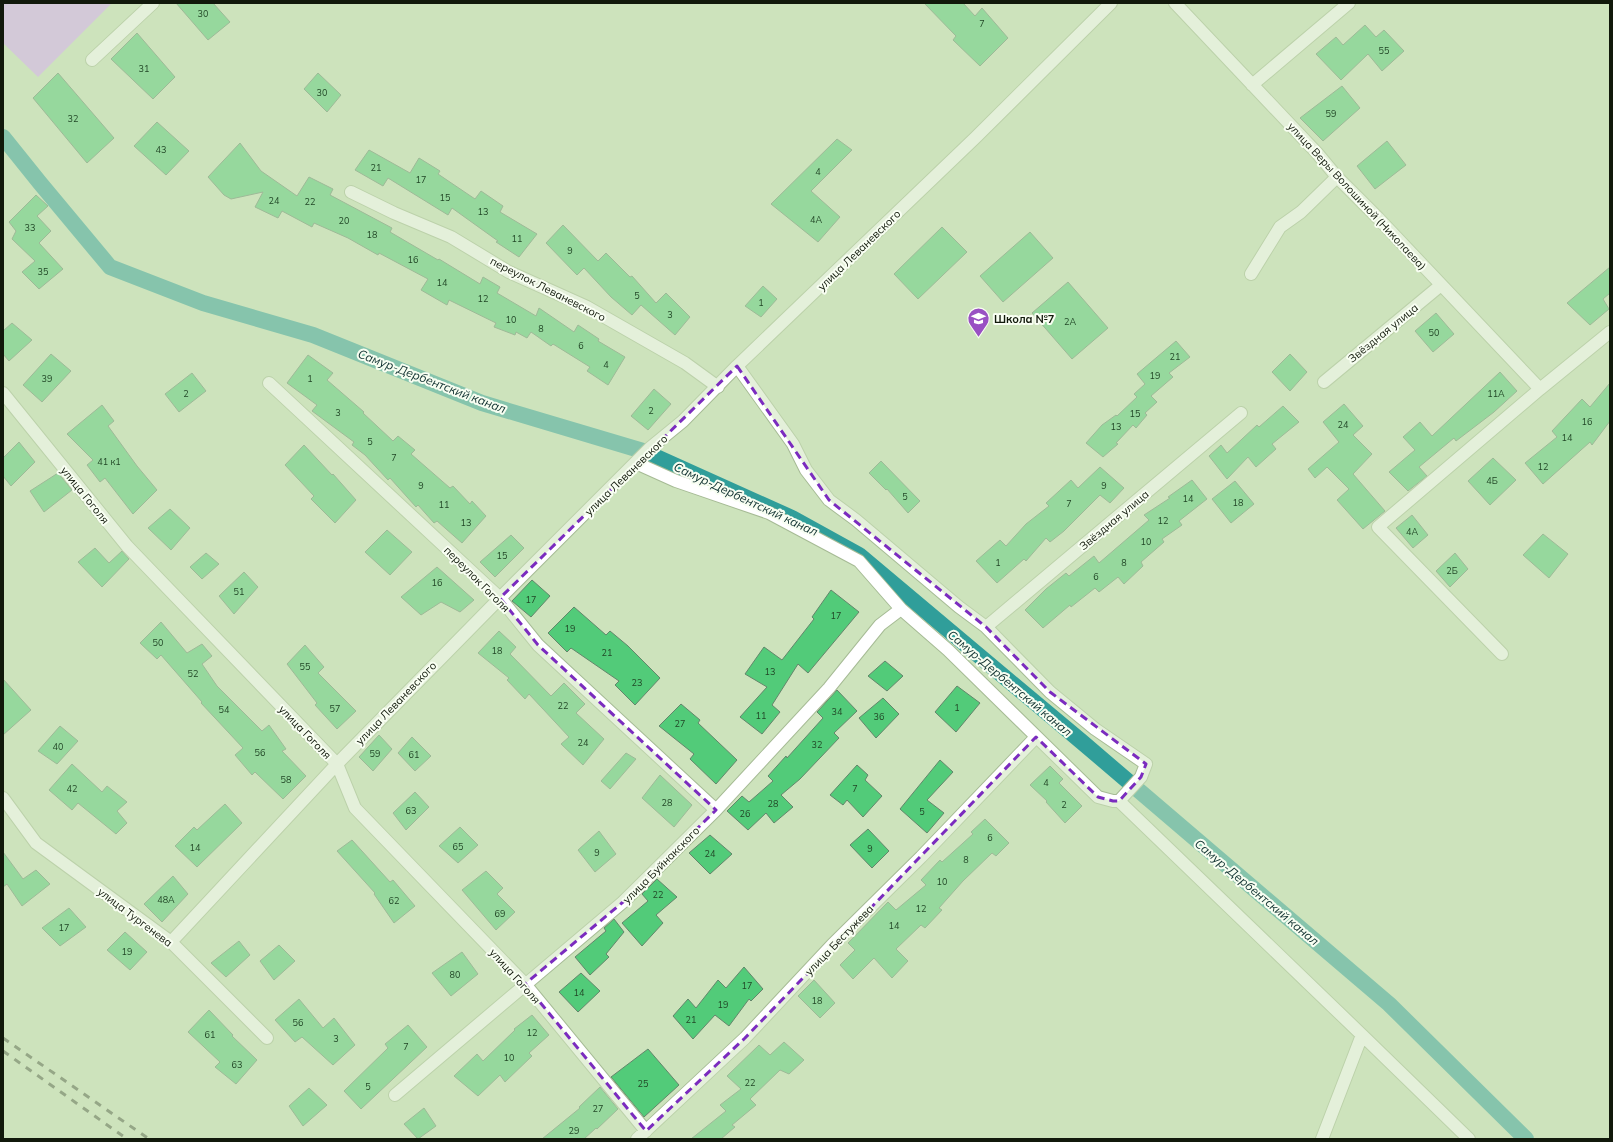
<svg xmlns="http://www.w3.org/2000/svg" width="1613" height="1142" viewBox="0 0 1613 1142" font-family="Mulish,sans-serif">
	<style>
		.green { fill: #d9a9fa }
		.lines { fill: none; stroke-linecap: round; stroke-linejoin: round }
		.canal { stroke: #309e9a; stroke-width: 16 }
		.building { fill: #52cb79; stroke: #63866b }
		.minor-casing { stroke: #a6bb95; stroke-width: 14 }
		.minor { stroke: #fff; stroke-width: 12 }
		.rail { stroke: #515d47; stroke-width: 3; stroke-dasharray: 7 7; stroke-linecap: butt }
		.marked { fill: none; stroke: #7b2cbf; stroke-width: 3; stroke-dasharray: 8 5; stroke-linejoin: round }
		.labels { text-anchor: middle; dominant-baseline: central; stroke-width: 4; stroke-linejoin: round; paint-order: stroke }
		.number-label { font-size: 9px; fill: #214626 }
		.street-label { font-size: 11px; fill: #11190b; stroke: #f8fef2 }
		.poi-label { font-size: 11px; font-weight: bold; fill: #11190b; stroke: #f8fef2; text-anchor: start }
		.water-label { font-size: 12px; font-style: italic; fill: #0f302f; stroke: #f8fef2 }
	</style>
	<rect width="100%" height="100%" fill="#cde3bc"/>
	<path class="green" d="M3 3H112L38 77 3 43Z"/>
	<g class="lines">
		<path class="canal" d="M3 137 40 183 110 267 203 303 313 335 482 403 643 451 792 518 859 555 1082 742 1389 1004 1526 1139"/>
	</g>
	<path class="building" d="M176 3H213L230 22 208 40Z
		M924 3H963L975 16 982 8 1008 38 980 66 953 40 956 36Z
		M1365 25 1376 37 1384 30 1404 51 1382 71 1368 54 1341 80 1316 54 1336 37 1343 45Z
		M137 33 175 77 153 99 111 59Z
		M58 73 114 138 87 163 33 98Z
		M318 73 341 95 327 112 304 89Z
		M1342 86 1360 108 1323 141 1300 118Z
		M157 122 189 151 166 175 134 146Z
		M837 139 852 150 811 191 840 217 818 242 771 204Z
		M1387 141 1406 165 1375 189 1357 166Z
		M240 143 261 171 297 196 309 177 333 189 330 195 392 228 390 232 438 260 439 259 480 284 483 277 500 287 497 293 536 316 539 308 574 332 578 325 599 339 598 341 625 357 608 385 587 371 590 367 553 344 551 346 531 332 527 338 516 332 515 335 494 327 496 323 449 300 447 305 421 290 428 279 379 253 378 255 348 238 314 223 312 227 282 211 278 218 255 207 263 192 231 199 224 195 208 177Z
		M369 150 410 173 419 158 440 171 438 174 475 199 481 191 503 206 500 212 537 234 519 257 496 242 498 241 452 208 448 215 388 178 383 186 355 170Z
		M36 195 48 206 37 216 51 231 39 243 63 269 39 289 22 272 35 261 12 239 16 231 9 222Z
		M563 225 598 261 606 253 630 277 632 276 656 303 666 293 690 317 675 335 641 305 632 315 611 297 584 268 577 275 546 243Z
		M942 227 967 252 918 299 894 274Z
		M1030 232 1053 258 1003 302 980 276Z
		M1610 267V293L1603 299 1609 309 1590 325 1567 303Z
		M1068 282 1108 328 1072 359 1032 313Z
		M763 286 777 299 761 317 745 306Z
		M1436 313 1454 334 1433 352 1415 331Z
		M12 323 32 340 9 361 3 354V331Z
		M1176 341 1190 357 1169 373 1173 377 1151 396 1157 402 1145 413 1147 415 1136 428 1133 425 1116 443 1118 444 1103 457 1086 443 1102 425 1116 415 1117 416 1137 397 1134 394 1145 384 1137 374Z
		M51 354 71 371 42 402 23 385Z
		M1290 354 1307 372 1290 391 1272 372Z
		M308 355 333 373 327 380 364 412 363 413 393 441 398 436 415 450 411 454 450 488 453 486 470 504 472 501 486 516 462 543 437 521 434 523 418 505 416 507 390 478 388 480 365 455 352 445 354 442 312 411 317 405 287 383Z
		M1500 372 1517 391 1494 412 1456 441 1454 438 1419 467 1427 476 1408 491 1389 472 1415 450 1403 437 1420 422 1432 436Z
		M192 373 206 391 179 412 165 394Z
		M1610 383V421L1592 445 1590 442 1543 484 1525 463 1557 437 1552 431 1582 399 1590 407Z
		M654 389 671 404 648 430 631 416Z
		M1344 404 1363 426 1353 435 1372 454 1353 474 1385 511 1363 529 1337 500 1349 489 1327 467 1315 478 1308 469 1339 442 1323 422Z
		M102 405 114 421 108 426 137 466 157 490 133 514 105 478 100 482 87 465 93 460 67 434Z
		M1283 406 1299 422 1272 444 1276 449 1256 467 1248 457 1227 479 1209 456 1221 445 1227 453 1257 425 1259 427Z
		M19 442 35 462 11 486 3 476V458Z
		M304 445 332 475 333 474 356 500 335 523 311 499 314 496 285 465Z
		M1493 458 1516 480 1490 505 1468 481Z
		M881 461 920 501 908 513 887 489 886 490 869 473Z
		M1100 467 1124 488 1110 503 1100 495 1064 531 1050 542 1046 538 1026 561 1024 559 997 583 976 561 1000 540 1006 546 1026 524 1049 506 1046 503 1071 480 1078 488Z
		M58 473 72 490 44 512 30 491Z
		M1192 480 1207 499 1179 521 1182 525 1162 539 1164 542 1141 562 1143 566 1124 584 1118 577 1099 592 1095 588 1071 607 1070 605 1043 628 1025 610 1046 589 1066 573 1069 576 1094 556 1099 563 1149 520 1144 515 1170 498 1168 497Z
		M1235 481 1254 504 1231 523 1212 499Z
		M170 509 190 528 171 550 148 528Z
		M1412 515 1428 535 1413 548 1396 528Z
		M387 530 412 552 390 575 365 552Z
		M1543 534 1568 554 1549 578 1523 555Z
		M511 535 524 548 495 577 480 562Z
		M95 548 109 563 122 551 129 559 102 587 78 562Z
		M206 553 219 564 202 579 190 567Z
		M1455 553 1468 569 1450 587 1436 571Z
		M437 567 474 600 460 612 441 602 421 615 401 597Z
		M244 572 258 587 234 614 219 596Z
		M532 580 550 596 531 617 512 601Z
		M831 590 859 612 808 673 798 664 772 705 780 712 762 734 740 717 767 687 745 674 764 647 782 660 814 619 812 617Z
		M574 607 606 635 610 631 628 646 660 678 635 705 615 685 619 681 571 648 567 652 548 633Z
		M161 622 187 653 202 644 212 656 202 664 217 686 262 731 269 725 286 749 282 751 306 776 283 799 255 772 252 775 235 755 243 748 201 703 202 702 161 655 157 659 140 643Z
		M499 631 516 647 510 654 551 696 564 683 585 704 576 713 604 739 583 765 561 744 569 737 529 694 525 699 507 680 509 678 478 653Z
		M305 645 324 667 318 673 356 711 337 729 315 705 317 703 287 664Z
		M885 661 903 676 887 691 868 676Z
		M3 679 31 710 3 735Z
		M957 686 980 703 956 732 935 712Z
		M837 690 857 711 834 733 839 738 800 779 781 795 793 807 774 823 766 813 748 830 727 811 742 796 749 802 773 781 768 776 786 756 787 758 823 718 817 712Z
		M883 698 899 714 876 738 859 718Z
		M681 704 700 720 698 723 737 760 716 784 690 759 694 754 659 726Z
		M60 726 78 741 57 764 38 751Z
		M379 735 392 749 373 771 359 757Z
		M412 737 431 756 415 771 398 753Z
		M626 753 636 759 610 789 601 781Z
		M940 760 953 772 927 800 944 813 927 833 900 809Z
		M72 764 102 792 107 786 127 802 117 811 127 823 116 834 78 803 72 810 49 790Z
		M857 765 868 775 865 780 882 796 863 817 847 800 843 805 830 795Z
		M1050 766 1063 779 1059 783 1082 806 1065 823 1046 802 1047 801 1030 785Z
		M660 775 692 805 674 827 642 798Z
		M415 792 429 807 406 830 393 813Z
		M225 804 242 823 197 867 175 846 194 827 197 830Z
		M985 819 1009 843 996 856 992 853 963 881 939 908 942 910 925 928 921 925 896 949 908 961 892 978 874 958 853 979 840 965 855 950 848 943 888 902 896 910 926 885 921 880 940 860 942 862 973 834 971 832Z
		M460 827 478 845 458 863 439 846Z
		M868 829 889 851 872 868 850 845Z
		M599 831 616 854 595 872 578 850Z
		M710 835 732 854 710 874 689 853Z
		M352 840 390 882 393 880 415 906 394 923 374 894 375 893 337 851Z
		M3 852 23 879 36 870 50 884 22 906 7 884 3 887Z
		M486 871 503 888 497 894 515 912 496 930 462 890Z
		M173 876 188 894 162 922 144 904Z
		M657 879 677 897 656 915 663 923 642 946 622 923 648 901 642 894Z
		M69 908 86 927 60 946 42 928Z
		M614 919 624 932 606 954 609 957 590 975 575 957 606 931 604 928Z
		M125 932 147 952 130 970 107 950Z
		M239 941 250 955 226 977 211 963Z
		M279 945 295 961 274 980 260 961Z
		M462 952 478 974 451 996 432 973Z
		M744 967 763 989 751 1001 749 999 729 1026 715 1015 693 1039 673 1016 688 999 696 1008 718 980 726 988Z
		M581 973 600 991 578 1012 559 992Z
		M814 980 835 1003 820 1018 798 996Z
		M299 999 323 1028 334 1018 355 1045 333 1065 302 1037 295 1042 275 1020Z
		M209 1010 233 1035 232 1036 257 1060 236 1084 215 1067 220 1062 188 1032Z
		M532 1015 549 1035 529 1053 532 1056 505 1082 500 1075 478 1096 454 1076 477 1054 483 1061 515 1030 514 1029Z
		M408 1025 427 1047 361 1109 344 1091 388 1048 385 1044Z
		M784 1042 804 1060 789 1074 780 1070 750 1099 756 1105 732 1125 735 1127 721 1139H691L726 1111 720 1105 741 1089 727 1076 759 1045 770 1055Z
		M648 1049 679 1085 644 1117 611 1077Z
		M600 1087 618 1109 597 1129 596 1128 584 1139H542L580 1108 579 1107Z
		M309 1088 327 1105 303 1126 289 1106Z
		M424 1108 436 1126 418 1139 404 1124Z"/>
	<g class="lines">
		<defs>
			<path id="minor" d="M1175 3 1317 153 1337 177 1378 218 1540 389
				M92 60 153 3
				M1252 85 1349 3
				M351 192 394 213 451 237 509 272 587 307 685 363 718 387
				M1251 274 1280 227 1301 212 1337 177
				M1324 382 1441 285
				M269 383 500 598 538 645 716 810
				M3 393 127 546 337 764 355 808 525 984 646 1131
				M636 463 676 481 769 513 859 561 901 609 948 650 1098 797 1113 801H1119L1141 777 1146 764 1095 729 1050 692 986 627 959 607 856 520 829 500 806 470 793 444 737 366
				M986 627 1241 413
				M1502 654 1378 527 1540 389 1610 332
				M3 798 36 843 171 942 267 1038
				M1119 801 1362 1035 1322 1139
				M171 942 337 764 500 598 650 448 683 421 737 366 975 138 1111 3
				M1362 1035 1469 1139
				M395 1095 623 902 716 810 829 688 880 625 901 609
				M637 1139 745 1038 832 945 921 857 1036 737"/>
		</defs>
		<use href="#minor" class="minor-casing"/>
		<use href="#minor" class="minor"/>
		<path class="rail" d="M3 1038 149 1139
			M3 1051 127 1139"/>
	</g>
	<path d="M0 0H1613V1142H0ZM737 366 829 500 986 627 1050 692 1146 764 1141 777 1119 801H1113L1098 797 1036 737 745 1038 646 1131 525 984 623 902 716 810 538 645 500 598Z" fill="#cde3bc" fill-opacity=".55" fill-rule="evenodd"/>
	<path class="marked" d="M737 366 829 500 986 627 1050 692 1146 764 1141 777 1119 801H1113L1098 797 1036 737 745 1038 646 1131 525 984 623 902 716 810 538 645 500 598Z"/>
	<defs>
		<symbol id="school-pin" viewBox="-11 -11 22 30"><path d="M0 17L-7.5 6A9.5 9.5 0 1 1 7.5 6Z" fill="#9950c3" stroke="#f8fef2"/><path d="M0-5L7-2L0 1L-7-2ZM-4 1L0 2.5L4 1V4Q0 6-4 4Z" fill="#fff"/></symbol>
	</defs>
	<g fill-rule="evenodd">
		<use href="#school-pin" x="966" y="306" width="25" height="34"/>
	</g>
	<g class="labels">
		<g class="number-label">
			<text x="203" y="13">30</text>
			<text x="982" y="23">7</text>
			<text x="1384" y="50">55</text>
			<text x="144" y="68">31</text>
			<text x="322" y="92">30</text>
			<text x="1331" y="113">59</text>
			<text x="73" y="118">32</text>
			<text x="161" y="149">43</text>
			<text x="376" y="167">21</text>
			<text x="818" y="171">4</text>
			<text x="421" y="179">17</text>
			<text x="445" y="197">15</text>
			<text x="274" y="200">24</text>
			<text x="310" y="201">22</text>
			<text x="483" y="211">13</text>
			<text x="816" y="219">4А</text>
			<text x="344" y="220">20</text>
			<text x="30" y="227">33</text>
			<text x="372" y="234">18</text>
			<text x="517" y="238">11</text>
			<text x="570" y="250">9</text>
			<text x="413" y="259">16</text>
			<text x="43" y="271">35</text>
			<text x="442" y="282">14</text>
			<text x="637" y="295">5</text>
			<text x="483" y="298">12</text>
			<text x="761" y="302">1</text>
			<text x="670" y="314">3</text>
			<text x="511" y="319">10</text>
			<text x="1070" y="321">2А</text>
			<text x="541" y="328">8</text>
			<text x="1434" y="332">50</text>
			<text x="581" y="345">6</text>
			<text x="1175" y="356">21</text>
			<text x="606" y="364">4</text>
			<text x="1155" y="375">19</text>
			<text x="47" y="378">39</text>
			<text x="310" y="378">1</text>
			<text x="186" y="393">2</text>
			<text x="1496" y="393">11А</text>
			<text x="651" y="410">2</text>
			<text x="338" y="412">3</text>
			<text x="1135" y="413">15</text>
			<text x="1587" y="421">16</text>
			<text x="1343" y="424">24</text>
			<text x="1116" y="426">13</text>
			<text x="1567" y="437">14</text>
			<text x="370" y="441">5</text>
			<text x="394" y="457">7</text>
			<text x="109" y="461">41 к1</text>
			<text x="1543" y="466">12</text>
			<text x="1492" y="480">4Б</text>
			<text x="421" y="485">9</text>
			<text x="1104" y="485">9</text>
			<text x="905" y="496">5</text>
			<text x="1188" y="498">14</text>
			<text x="1238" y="502">18</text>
			<text x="1069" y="503">7</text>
			<text x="444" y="504">11</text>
			<text x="1163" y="520">12</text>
			<text x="466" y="522">13</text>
			<text x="1412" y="531">4А</text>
			<text x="1146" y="541">10</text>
			<text x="502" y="555">15</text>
			<text x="998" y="562">1</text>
			<text x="1124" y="562">8</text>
			<text x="1452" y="570">2Б</text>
			<text x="1096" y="576">6</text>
			<text x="437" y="582">16</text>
			<text x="239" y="591">51</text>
			<text x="531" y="599">17</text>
			<text x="836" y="615">17</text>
			<text x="570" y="628">19</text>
			<text x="158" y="642">50</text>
			<text x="497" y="650">18</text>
			<text x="607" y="652">21</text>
			<text x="305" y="666">55</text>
			<text x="770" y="671">13</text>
			<text x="193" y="673">52</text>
			<text x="637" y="682">23</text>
			<text x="563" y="705">22</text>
			<text x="957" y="707">1</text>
			<text x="335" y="708">57</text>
			<text x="224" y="709">54</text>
			<text x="837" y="711">34</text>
			<text x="761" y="715">11</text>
			<text x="879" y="716">36</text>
			<text x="680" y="723">27</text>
			<text x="583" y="742">24</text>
			<text x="817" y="744">32</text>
			<text x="58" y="746">40</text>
			<text x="260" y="752">56</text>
			<text x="375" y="753">59</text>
			<text x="414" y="754">61</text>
			<text x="286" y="779">58</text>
			<text x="1046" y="782">4</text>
			<text x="72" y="788">42</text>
			<text x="855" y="788">7</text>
			<text x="667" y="802">28</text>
			<text x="773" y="803">28</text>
			<text x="1064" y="804">2</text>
			<text x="411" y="810">63</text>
			<text x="922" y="811">5</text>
			<text x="745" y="813">26</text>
			<text x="990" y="837">6</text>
			<text x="458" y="846">65</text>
			<text x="195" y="847">14</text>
			<text x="870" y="848">9</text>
			<text x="597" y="852">9</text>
			<text x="710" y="853">24</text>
			<text x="966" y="859">8</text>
			<text x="942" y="881">10</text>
			<text x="658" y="894">22</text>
			<text x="166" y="899">48А</text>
			<text x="394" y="900">62</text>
			<text x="921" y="908">12</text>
			<text x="500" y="913">69</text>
			<text x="894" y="925">14</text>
			<text x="64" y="927">17</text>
			<text x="127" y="951">19</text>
			<text x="455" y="974">80</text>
			<text x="747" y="985">17</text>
			<text x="579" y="992">14</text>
			<text x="817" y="1000">18</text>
			<text x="723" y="1004">19</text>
			<text x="691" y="1019">21</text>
			<text x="298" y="1022">56</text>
			<text x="532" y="1032">12</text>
			<text x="210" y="1034">61</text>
			<text x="336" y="1038">3</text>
			<text x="406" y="1046">7</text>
			<text x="509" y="1057">10</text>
			<text x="237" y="1064">63</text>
			<text x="750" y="1082">22</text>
			<text x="643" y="1083">25</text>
			<text x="368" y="1086">5</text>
			<text x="598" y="1108">27</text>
			<text x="574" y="1130">29</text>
		</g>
		<g class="street-label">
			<text transform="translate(1357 196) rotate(47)">улица Веры Волошиной (Николаева)</text>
			<text transform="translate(859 250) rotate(-44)">улица Леваневского</text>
			<text transform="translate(548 289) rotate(27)">переулок Леваневского</text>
			<text transform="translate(1383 333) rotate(-39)">Звёздная улица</text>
			<text transform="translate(626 475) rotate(-44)">улица Леваневского</text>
			<text transform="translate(85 495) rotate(51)">улица Гоголя</text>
			<text transform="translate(1114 520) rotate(-40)">Звёздная улица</text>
			<text transform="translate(477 579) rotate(45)">переулок Гоголя</text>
			<text transform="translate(396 703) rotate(-46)">улица Леваневского</text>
			<text transform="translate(305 732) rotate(46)">улица Гоголя</text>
			<text transform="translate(661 865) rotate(-45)">улица Буйнакского</text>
			<text transform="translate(135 917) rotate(37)">улица Тургенева</text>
			<text transform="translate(839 940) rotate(-46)">улица Бестужева</text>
			<text transform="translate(515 976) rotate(48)">улица Гоголя</text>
		</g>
		<g class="poi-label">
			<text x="994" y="319">Школа №7</text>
		</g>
		<g class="water-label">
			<text transform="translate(432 381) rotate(21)">Самур-Дербентский канал</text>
			<text transform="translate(746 499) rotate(25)">Самур-Дербентский канал</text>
			<text transform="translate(1010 683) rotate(40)">Самур-Дербентский канал</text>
			<text transform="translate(1257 892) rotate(40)">Самур-Дербентский канал</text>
		</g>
	</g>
	<rect width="1613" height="1142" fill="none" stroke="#11190b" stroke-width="8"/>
</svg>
